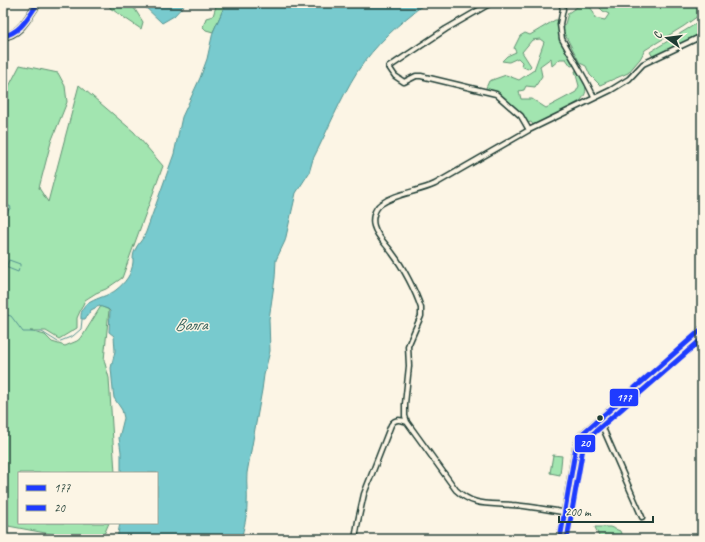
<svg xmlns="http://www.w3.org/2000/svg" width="705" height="542" viewBox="0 0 705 542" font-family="Caveat,sans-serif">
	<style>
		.green { fill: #a2e5b0; stroke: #609172 }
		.water { fill: #78cace; stroke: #549290 }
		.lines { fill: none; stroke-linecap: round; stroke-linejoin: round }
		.stream { stroke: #549290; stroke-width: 1 }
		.street-casing { stroke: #1f3d34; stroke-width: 7 }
		.secondary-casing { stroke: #1f3d34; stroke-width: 8 }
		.primary-casing { stroke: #1f3d34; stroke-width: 9 }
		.street { stroke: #fcf5e5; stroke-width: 4 }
		.secondary { stroke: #fcf5e5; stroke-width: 5.5 }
		.primary { stroke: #fcf5e5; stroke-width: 6 }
		.bus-1-casing { stroke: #fcf5e5; stroke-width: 8 }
		.bus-2-casing { stroke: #fcf5e5; stroke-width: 8 }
		.bus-1 { stroke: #1f3bff; stroke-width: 5 }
		.bus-2 { stroke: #1f3bff; stroke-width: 5 }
		.bus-dot { fill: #1f3d34; stroke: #fcf5e5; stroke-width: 1.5 }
		.labels { text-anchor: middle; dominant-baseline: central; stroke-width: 3; stroke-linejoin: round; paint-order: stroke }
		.water-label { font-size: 17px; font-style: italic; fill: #35605a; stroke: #fcf5e5 }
		.line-badge { stroke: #fcf5e5; stroke-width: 1.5 }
		.badge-label { font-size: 11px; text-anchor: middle; font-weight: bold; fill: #fff }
	</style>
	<rect width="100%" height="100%" fill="#fcf5e5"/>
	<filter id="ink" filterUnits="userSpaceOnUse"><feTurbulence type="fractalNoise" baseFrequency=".025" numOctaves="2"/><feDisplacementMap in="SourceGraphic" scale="8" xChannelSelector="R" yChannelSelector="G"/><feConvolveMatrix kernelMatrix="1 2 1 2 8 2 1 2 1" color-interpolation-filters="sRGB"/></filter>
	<g filter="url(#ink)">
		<path class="green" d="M110 3H131L143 22 141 29 110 8Z
			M217 3H226L213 32 206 30 203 27 206 18 213 16Z
			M583 3H586C591 7 594 12 595 18L605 20 609 14 603 11 598 6 600 3H702V40L699 36 653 57 650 52 699 22 698 16 684 26 645 50 640 59 628 73 600 85 590 75 586 66 580 63 563 31 568 13Z
			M555 20H560L559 30 575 65 571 66 566 59H560L552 66 551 58 540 66 542 76 535 87 526 86 524 90 519 91 521 99H532L546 108 576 92 579 86 575 71 578 70C584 82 591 90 580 101L534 126 531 122 527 123 497 94 485 90 489 81 506 75 519 80 534 70 544 42 540 39 532 40 522 52 531 66 528 69 521 66 522 62 518 58 509 62 502 61 507 56 516 52 514 48 520 36 525 33 530 35Z
			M20 65 58 73 65 86 67 102 51 142 39 188 48 202 79 85 134 132 163 166 122 278 106 289 96 293 85 300 77 318V328L59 339 46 331H30L45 335 52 342 65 346 77 341 82 337 101 306 109 310 104 360 109 378 115 473H19V523H109L102 539H77L3 525V98Z
			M553 455 562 456 560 475 550 473Z
			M595 527H610L620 531 623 539H600Z"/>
		<path class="water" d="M141 3H158V4L164 3H186L174 16 162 23Z
			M226 3H426C400 22 375 45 357 72 340 99 328 130 313 159L309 173 296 193 285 241 276 260 275 278 269 319 270 351 264 375 262 390 247 473C246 484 248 494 247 505 247 516 244 528 241 539H117L120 523H157V473H121V452L119 438 124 418 122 410 114 398 113 390 111 368 115 351 114 336 109 332 110 311 108 309 99 306 91 310 85 319H81C79 299 105 299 116 290 125 283 132 274 133 262 133 258 133 254 135 250 138 243 144 239 146 232L174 154 182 117 200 78 207 59 213 32Z"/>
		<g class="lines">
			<path class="stream" d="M3 203 11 207 3 218
				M3 266 18 272 19 269
				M6 268 9 260 20 264V266
				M3 314 11 316 23 332H42L58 342 73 336 81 329 82 320"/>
			<defs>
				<path id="street" d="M491 3 446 29 389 67 395 76 404 82 416 76H421L496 94 521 116 529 130
					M561 3 563 9 560 24 562 39 587 83 594 97
					M599 419 642 517
					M568 513C549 510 530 506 512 505 489 503 474 507 456 490L407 422 405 416V404L409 366 408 346 421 316V308C416 292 403 267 393 254 387 245 377 237 374 226 372 219 374 209 381 204 396 193 418 192 435 184L529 130 611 90 629 79 643 64 702 36
					M355 539 358 521 364 494 391 425C395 418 401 420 407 422"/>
				<path id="secondary" d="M634 394 702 336
					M577 464 580 444 587 433
					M560 539 576 446 581 435 685 345 702 329"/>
				<path id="primary" d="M3 36C20 36 29 15 38 3"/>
			</defs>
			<use href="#street" class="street-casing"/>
			<use href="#secondary" class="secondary-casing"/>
			<use href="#primary" class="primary-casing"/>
			<use href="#street" class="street"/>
			<use href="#secondary" class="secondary"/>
			<use href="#primary" class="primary"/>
			<defs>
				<path id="bus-1" d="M3 36C21 33 28 17 38 3
					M560 539 576 446 581 435 702 329"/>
				<path id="bus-2" d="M567 539 583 448 587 439 702 339"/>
			</defs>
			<use href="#bus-1" class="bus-1-casing"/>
			<use href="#bus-2" class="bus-2-casing"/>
			<use href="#bus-1" class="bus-1"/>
			<use href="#bus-2" class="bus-2"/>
		</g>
	</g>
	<circle class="bus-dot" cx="600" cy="418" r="3.5"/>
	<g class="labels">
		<g class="water-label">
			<text x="191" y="324">Волга</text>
		</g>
	</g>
	<g class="line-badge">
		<rect x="609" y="388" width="30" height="19" rx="4" fill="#1f3bff"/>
		<rect x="574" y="434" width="22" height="19" rx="4" fill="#1f3bff"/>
	</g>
	<g class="badge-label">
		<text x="624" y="401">177</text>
		<text x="585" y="447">20</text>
	</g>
	<rect width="705" height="542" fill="none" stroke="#fcf5e5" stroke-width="16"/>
	<rect x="8" y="8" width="689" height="526" fill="none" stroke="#1f3d34" stroke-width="1.5" filter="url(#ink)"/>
	<rect x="18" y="472" width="140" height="52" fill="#fcf5e5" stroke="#a4ab9e"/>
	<rect x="26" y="485" width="20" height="6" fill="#1f3bff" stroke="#a4ab9e"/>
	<text x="54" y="492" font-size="12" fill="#1f3d34">177</text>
	<rect x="26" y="505" width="20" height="6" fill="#1f3bff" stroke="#a4ab9e"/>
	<text x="54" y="512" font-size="12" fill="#1f3d34">20</text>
	<g transform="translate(667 38) rotate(284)" stroke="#fcf5e5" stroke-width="3" paint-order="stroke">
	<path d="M0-3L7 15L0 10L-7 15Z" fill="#1f3d34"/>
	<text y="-6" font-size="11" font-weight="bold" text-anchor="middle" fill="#1f3d34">С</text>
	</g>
	<path d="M559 516v6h94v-6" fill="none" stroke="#1f3d34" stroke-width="2"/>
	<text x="565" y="516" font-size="12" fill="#1f3d34" stroke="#fcf5e5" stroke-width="3" paint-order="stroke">200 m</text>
</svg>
